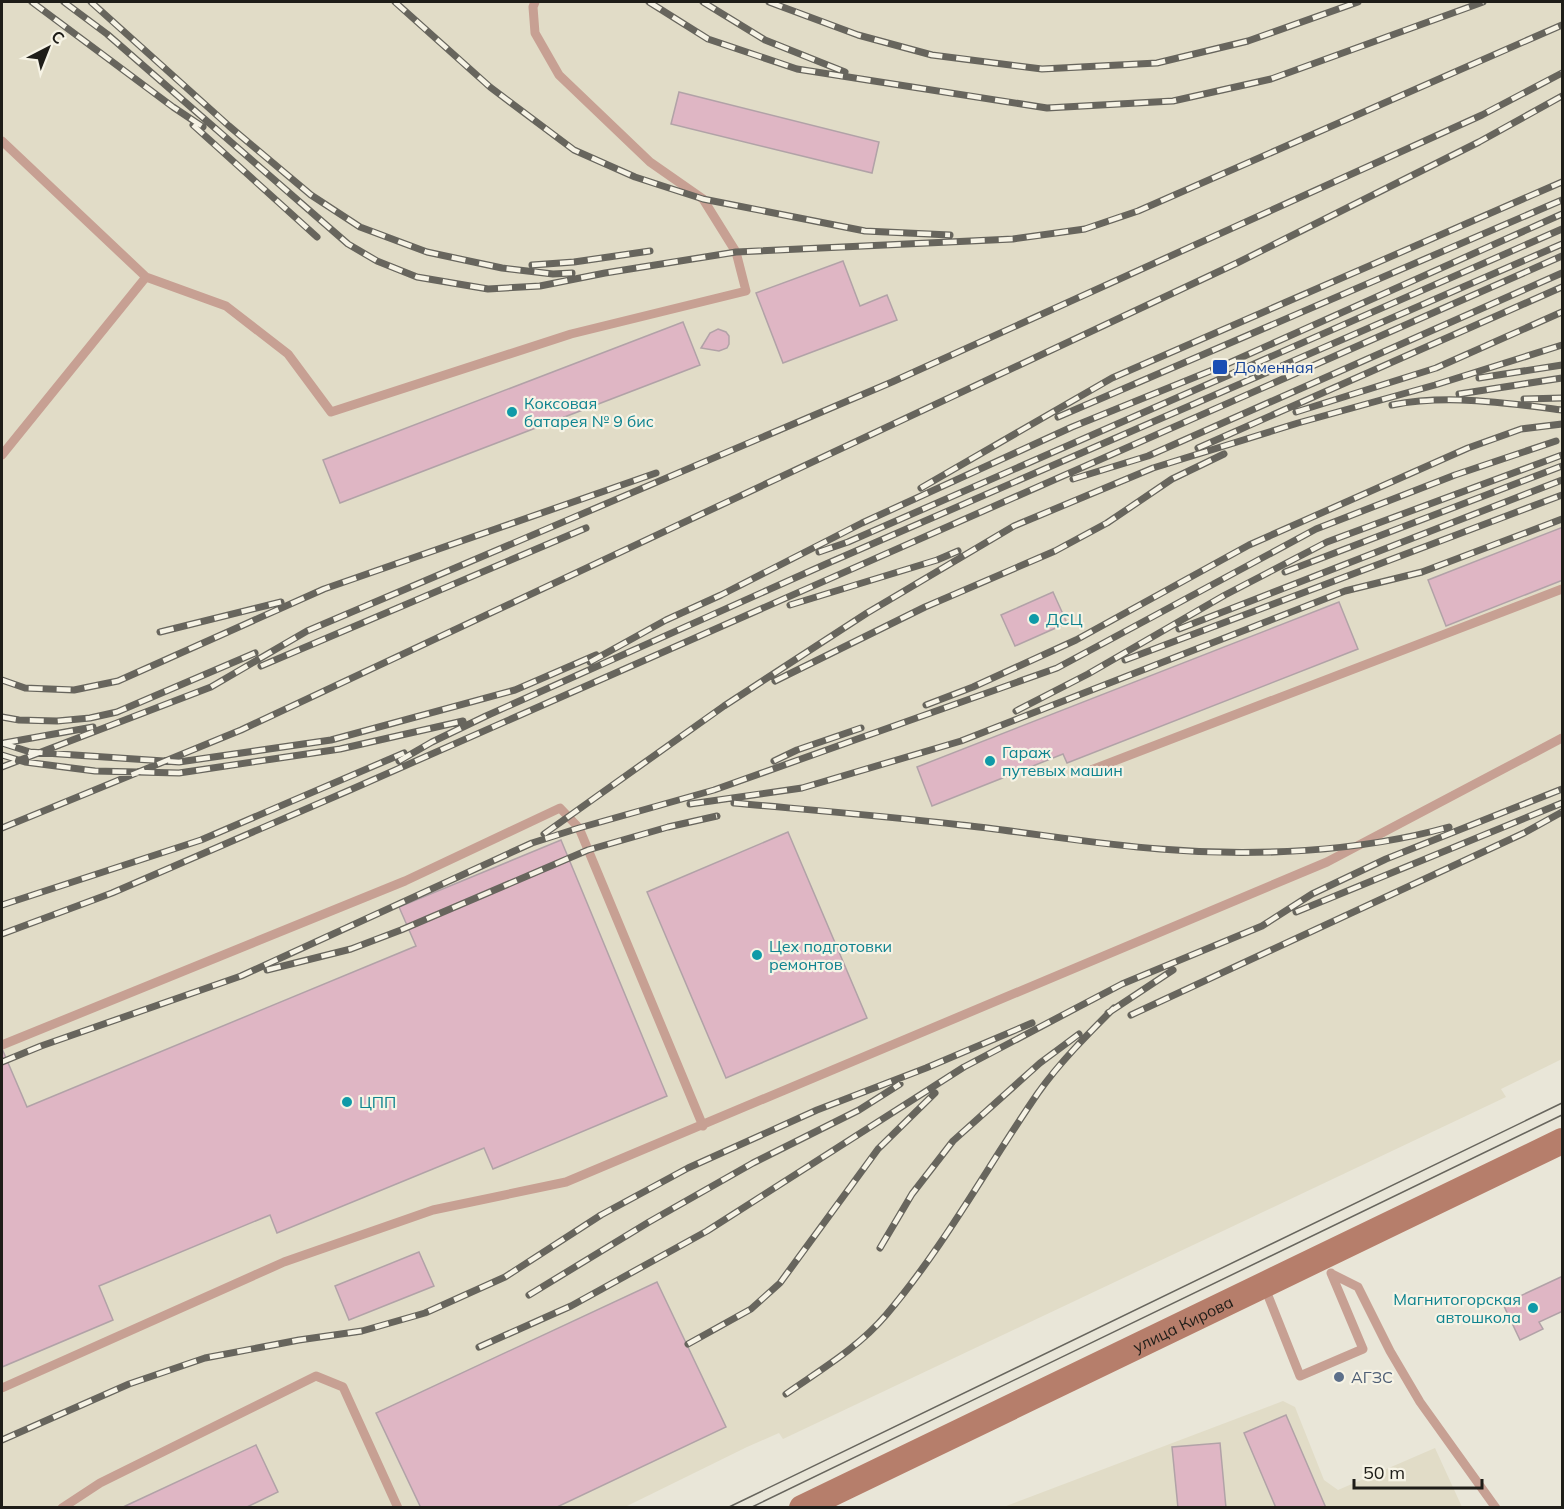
<svg xmlns="http://www.w3.org/2000/svg" width="1564" height="1509" viewBox="0 0 1564 1509" font-family="Mulish,sans-serif">
	<style>
		.built { fill: #e1dcc7 }
		.building { fill: #dfb6c4; stroke: #b1a2a7; stroke-width: 1.5 }
		.lines { fill: none; stroke-linecap: round; stroke-linejoin: round }
		.lane { stroke: #c7a093; stroke-width: 9 }
		.secondary { stroke: #b67e6b; stroke-width: 26 }
		.tram { stroke: #67655d; stroke-width: 1.5 }
		.rail-casing { stroke: #67655d; stroke-width: 7 }
		.rail { stroke: #f6f3e5; stroke-width: 4.5; stroke-dasharray: 14; stroke-linecap: butt }
		.transit-dot { fill: #1a4fb4; stroke: #f6f3e5; stroke-width: 2 }
		.culture-dot { fill: #0f9aa8; stroke: #f6f3e5; stroke-width: 2 }
		.service-dot { fill: #5c6f8a; stroke: #f6f3e5; stroke-width: 2 }
		.labels { text-anchor: middle; dominant-baseline: central; stroke-width: 4.5; stroke-linejoin: round; paint-order: stroke }
		.transit-label { font-size: 16px; fill: #164399; stroke: #f6f3e5; text-anchor: start }
		.culture-label { font-size: 16px; fill: #0d838f; stroke: #f6f3e5; text-anchor: start }
		.street-label { font-size: 16px; fill: #1e1d18; stroke: #f6f3e5 }
		.service-label { font-size: 16px; fill: #4e5e75; stroke: #f6f3e5; text-anchor: start }
	</style>
	<rect width="100%" height="100%" fill="#e9e6d8"/>
	<path class="built" d="M2 2H1562V1059L1501 1089 1506 1097 783 1439 779 1433 747 1447 625 1507 2 1508Z
		M1283 1401 1295 1407 1324 1480 1338 1490 1435 1448 1462 1507 1001 1508Z"/>
	<path class="building" d="M679 92 879 142 872 173 671 124Z
		M843 261 860 306 887 295 897 320 783 363 756 293Z
		M683 322 700 365 340 503 323 460Z
		M718 329 726 332 729 336V344L727 348 719 351 701 348 710 333Z
		M1563 527V580L1446 626 1428 580Z
		M1053 592 1067 623 1015 646 1001 615Z
		M1339 602 1358 649 1067 763 1063 754 932 806 917 767Z
		M788 832 867 1018 726 1078 647 892Z
		M561 840 667 1096 493 1169 484 1148 277 1233 270 1215 99 1286 113 1320 2 1367V1052L3 1051 27 1107 416 946 399 907Z
		M419 1252 434 1286 349 1320 335 1286Z
		M1563 1276V1311L1539 1322 1543 1329 1520 1340 1503 1304Z
		M657 1282 726 1427 555 1508H421L376 1413Z
		M1286 1415 1326 1508H1276L1244 1433Z
		M1220 1443 1226 1508H1178L1172 1447Z
		M256 1445 278 1492 245 1508H121Z"/>
	<g class="lines">
		<path class="lane" d="M2 141 146 277 226 306 288 354 331 412 571 334 746 291 736 252 703 199 650 162 559 75 535 33 533 7 535 2
			M2 455 146 277
			M1091 770 1562 589
			M2 1045 405 881 560 808 579 828 703 1126
			M1332 1274 1358 1287 1390 1351 1420 1402 1496 1508
			M1265 1288 1300 1376 1363 1349 1331 1273
			M2 1388 284 1262 433 1210 566 1182 1327 862 1562 738
			M62 1508 100 1483 316 1376 343 1387 398 1508"/>
		<path class="secondary" id="s1" d="M802 1508 1562 1141"/>
		<path class="tram" d="M727 1508 1562 1103
			M750 1508 1562 1115"/>
		<defs>
			<path id="rail" d="M32 2 173 107 203 127
				M64 2 107 34 348 244 377 261 417 277 488 289 540 286 605 273 736 252 1013 239 1085 229 1138 211 1562 25
				M91 2 229 126 311 195 360 227 427 252 502 268 553 274 572 273
				M395 2 490 87 574 150 635 177 703 199 865 231 950 235
				M649 2 708 39 797 69 1047 108 1173 101 1271 79 1483 2
				M703 2 765 40 845 72
				M769 2 858 35 932 55 1042 69 1157 63 1248 41 1358 2
				M193 125 317 237
				M532 265 574 262 650 251
				M1479 378 1562 365
				M1459 394 1562 378
				M1524 399 1562 398
				M1392 405C1448 394 1507 403 1562 410
				M1296 412 1436 368 1562 312
				M1058 417 1562 200
				M1198 448 1562 287
				M1073 479 1148 456 1562 273
				M921 488 1112 378 1562 182
				M819 552 848 542 1562 229
				M1285 572 1562 466
				M790 605 937 560 958 551
				M1179 629 1562 480
				M160 632 281 602
				M1125 660 1562 495
				M590 662 666 620 721 595 862 523 1072 427 1220 367 1562 214
				M261 666 586 528
				M2 680 25 688 74 690 118 681 324 589 656 473
				M775 681 925 607 1055 551 1107 523 1172 479 1224 454
				M926 705 973 687 1076 640 1249 545 1468 448 1521 429 1562 424
				M1016 711 1088 674 1225 595 1327 542 1562 455
				M2 717 19 720 57 721 90 718 117 712 255 653
				M2 743 30 752 179 762 331 740 515 690 596 655
				M4 743 93 727
				M2 755 25 762 95 771 179 773 340 749 463 721
				M399 761 432 742 486 716 826 564 1562 244
				M774 761 797 750 861 728
				M2 767 211 687 307 631 892 382 1482 115 1562 73
				M734 803C810 810 885 816 961 825 1027 832 1093 844 1160 849 1253 857 1359 852 1449 827
				M690 804 802 788 961 741 1345 591 1422 572 1562 519
				M2 828 241 730 1237 263 1479 142 1562 96
				M544 834 724 706 867 613 1014 526 1153 468 1298 423 1435 385 1562 345
				M2 905 201 840 404 753
				M1296 912 1562 803
				M2 934 112 893 350 790 1562 256
				M267 970 351 949 401 930 588 850 668 827 717 816
				M1108 1013 1173 970
				M1131 1015 1524 833 1562 812
				M2 1062 41 1046 241 976 532 843 579 828 714 790 1057 668 1316 529 1455 475 1556 441
				M880 1248 912 1194 953 1141 1040 1063 1079 1034
				M529 1295 649 1222 753 1163 859 1110 900 1084
				M688 1344 751 1309 780 1283 878 1149 935 1093
				M479 1347 571 1306 707 1231 964 1067 1122 984 1262 926 1312 894 1386 859 1562 789
				M786 1394C820 1370 858 1348 886 1315 944 1247 987 1167 1038 1093 1060 1062 1087 1035 1114 1008
				M2 1440 129 1384 205 1358 299 1340 362 1331 425 1313 505 1277 601 1215 688 1168 817 1110 926 1068 1032 1023"/>
		</defs>
		<use href="#rail" class="rail-casing"/>
		<use href="#rail" class="rail"/>
	</g>
	<rect class="transit-dot" x="1212" y="359" width="16" height="16" rx="3"/>
	<g class="culture-dot">
		<circle cx="512" cy="412" r="6"/>
		<circle cx="1034" cy="619" r="6"/>
		<circle cx="990" cy="761" r="6"/>
		<circle cx="757" cy="955" r="6"/>
		<circle cx="347" cy="1102" r="6"/>
		<circle cx="1533" cy="1308" r="6"/>
	</g>
	<circle class="service-dot" cx="1339" cy="1377" r="6"/>
	<g class="labels">
		<g class="transit-label">
			<text x="1234" y="367">Доменная</text>
		</g>
		<g class="culture-label">
			<text x="524" y="403">Коксовая<tspan x="524" dy="18">батарея № 9 бис</tspan></text>
			<text x="1046" y="619">ДСЦ</text>
			<text x="1002" y="752">Гараж<tspan x="1002" dy="18">путевых машин</tspan></text>
			<text x="769" y="946">Цех подготовки<tspan x="769" dy="18">ремонтов</tspan></text>
			<text x="359" y="1102">ЦПП</text>
			<text x="1521" y="1299" text-anchor="end">Магнитогорская<tspan x="1521" dy="18">автошкола</tspan></text>
		</g>
		<g class="street-label">
			<text stroke="none"><textPath href="#s1" startOffset="423">улица Кирова</textPath></text>
		</g>
		<g class="service-label">
			<text x="1351" y="1377">АГЗС</text>
		</g>
	</g>
	<rect width="1564" height="1509" fill="none" stroke="#1e1d18" stroke-width="6"/>
	<g transform="translate(48 48) rotate(42)" stroke="#f6f3e5" stroke-width="4.5" paint-order="stroke">
	<path d="M0-4.5L10 22L0 15L-10 22Z" fill="#1e1d18"/>
	<text y="-9" font-size="16" font-weight="bold" text-anchor="middle" fill="#1e1d18">С</text>
	</g>
	<path d="M1354 1479v9h128v-9" fill="none" stroke="#1e1d18" stroke-width="3"/>
	<text x="1363" y="1479" font-size="18" fill="#1e1d18" stroke="#f6f3e5" stroke-width="4.5" paint-order="stroke">50 m</text>
</svg>
